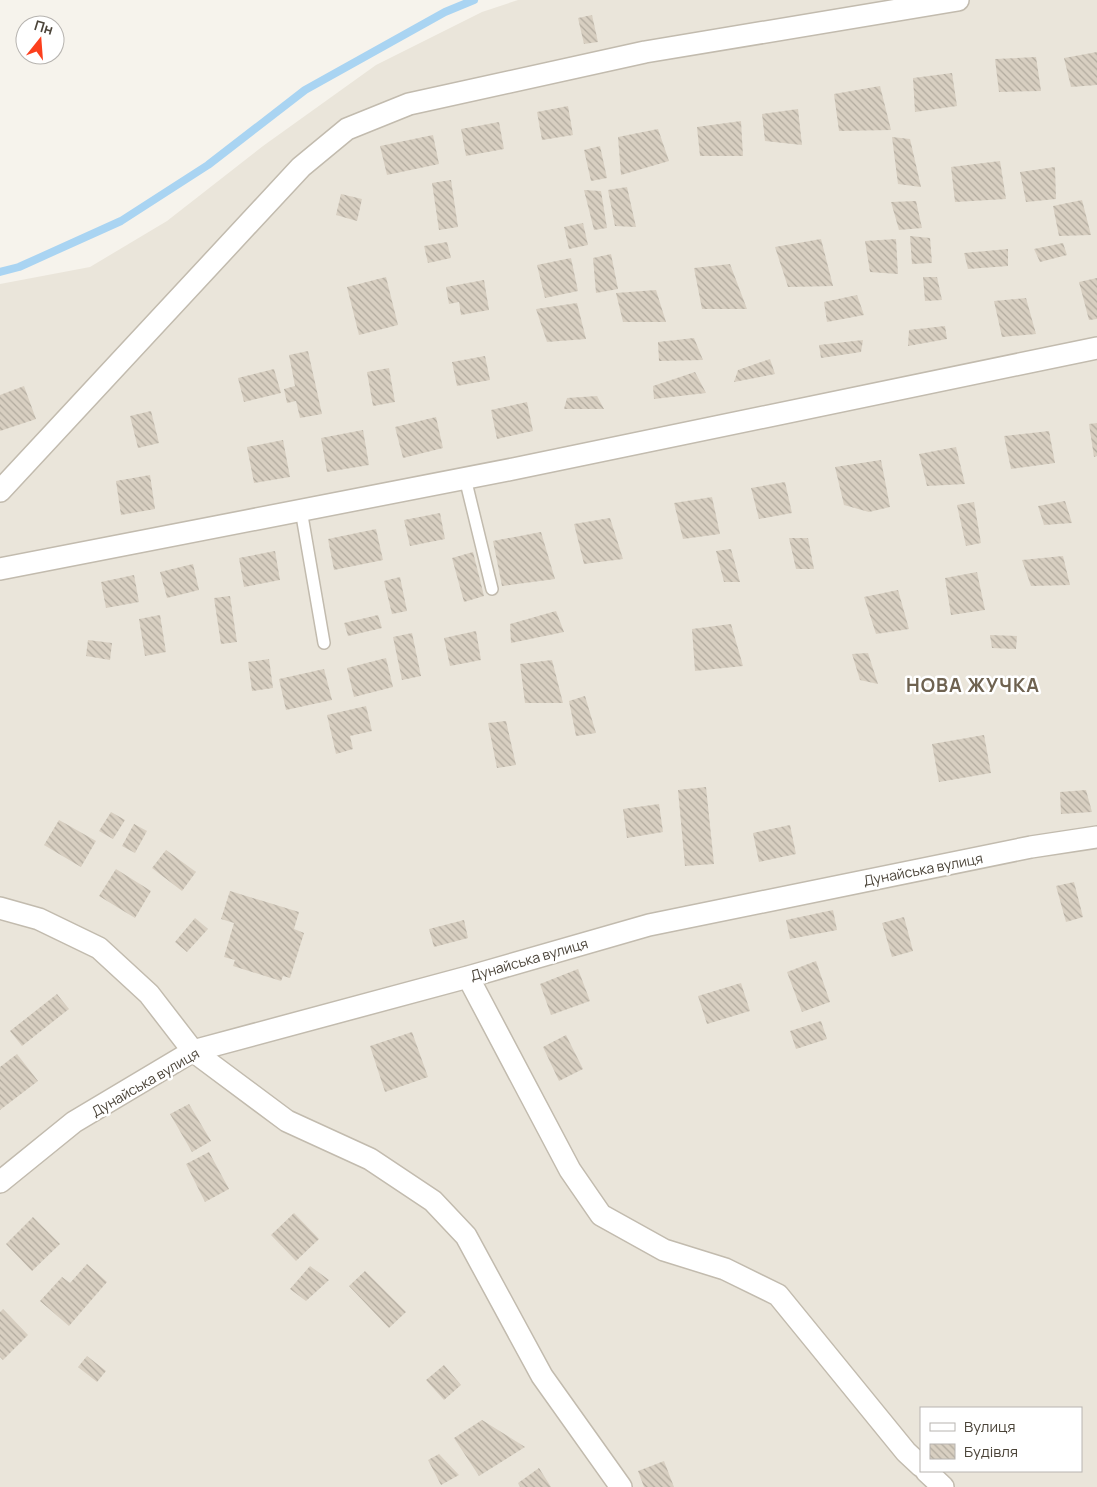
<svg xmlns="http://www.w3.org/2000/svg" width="1097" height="1487" viewBox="0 0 1097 1487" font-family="Manrope,sans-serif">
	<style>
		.residential { fill: #eae5da; fill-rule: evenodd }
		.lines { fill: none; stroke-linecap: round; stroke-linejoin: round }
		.stream { stroke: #a9d4f2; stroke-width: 8 }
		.building { fill: url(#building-back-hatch) }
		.service-casing { stroke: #c2bbae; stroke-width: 14 }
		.minor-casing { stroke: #c2bbae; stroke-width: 24 }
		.service { stroke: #fff; stroke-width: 11 }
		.minor { stroke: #fff; stroke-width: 21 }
		.labels { text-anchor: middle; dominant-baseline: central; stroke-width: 5; stroke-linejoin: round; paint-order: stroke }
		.street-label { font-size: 14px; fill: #4b4439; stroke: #fff }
		.district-label { font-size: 19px; font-weight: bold; letter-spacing: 1px; fill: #6e6250; stroke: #fff }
	</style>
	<defs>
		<pattern id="building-back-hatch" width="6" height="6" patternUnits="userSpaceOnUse" patternTransform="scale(1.25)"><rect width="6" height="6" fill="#d8cfc1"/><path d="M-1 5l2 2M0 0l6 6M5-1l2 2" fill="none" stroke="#b1aa9e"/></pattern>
	</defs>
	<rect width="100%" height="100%" fill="#f6f3ec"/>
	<path class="residential" d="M518 0H1097V1487H0V284L90 267 167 221 263 146 376 65 482 12ZM921 1408H1081V1471H921Z"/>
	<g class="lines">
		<path class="stream" d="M0 272 19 267 121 221 208 165 305 90 445 12 474 0"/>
	</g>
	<path class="building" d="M592 15 598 42 584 44 578 18Z
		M1097 52V85L1071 87 1064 58Z
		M1036 57 1041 91 999 92 995 59Z
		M952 73 957 106 915 112 913 78Z
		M880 86 891 130 839 131 834 94Z
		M568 106 573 135 542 140 537 112Z
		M798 109 802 145 765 141 762 114Z
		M741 121 743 156H700L697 127Z
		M499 122 504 149 466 156 461 129Z
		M658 129 669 161 621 175 618 137Z
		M433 135 439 164 387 175 380 146Z
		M892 137 910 139 921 187 898 184Z
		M600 146 607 178 591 181 584 150Z
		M1000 161 1006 199 955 202 951 167Z
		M1055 167 1056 199 1026 202 1020 172Z
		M451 180 458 227 439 230 432 183Z
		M627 187 636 227 615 226 608 190Z
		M584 190 601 191 607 228 594 230Z
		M341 194 362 199 357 221 336 215Z
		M1082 200 1091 235 1059 236 1053 206Z
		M916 201 922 228 899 230 891 202Z
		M583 223 588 245 569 249 564 227Z
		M910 236 930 238 932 263 912 264Z
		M821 239 833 286 788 287 775 247Z
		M896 239 898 274 870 272 865 241Z
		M447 242 451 258 428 263 424 246Z
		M1063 243 1067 255 1040 262 1034 249Z
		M1008 249V266L968 269 964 253Z
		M611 254 618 289 596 293 593 258Z
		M571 258 578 291 545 298 537 265Z
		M730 264 747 309H702L694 268Z
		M386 277 398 325 359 335 347 287Z
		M923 277H937L942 300 925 301Z
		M1097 278V319L1089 320 1079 282Z
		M484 280 489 310 461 315 459 302 449 304 446 287Z
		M656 290 666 322H623L616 293Z
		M857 295 864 315 827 322 824 302Z
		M1026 298 1036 334 1002 337 994 301Z
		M577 303 586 339 547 342 536 309Z
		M945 326 947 339 908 346 909 330Z
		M694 338 703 360 659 361 658 342Z
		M863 340 861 352 821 358 819 345Z
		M308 351 322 414 300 418 296 401 287 403 284 389 295 386 289 355Z
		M485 356 490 380 457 386 452 362Z
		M770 359 775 374 734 382 738 370Z
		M389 368 395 402 373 406 367 372Z
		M274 369 281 393 244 402 238 378Z
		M695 372 706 393 654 399 653 386Z
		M24 386 36 419 0 431V395Z
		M597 396 604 409H564L567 398Z
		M527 402 533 431 497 439 491 410Z
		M151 411 159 443 138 448 130 416Z
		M436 417 443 448 403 458 395 427Z
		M1097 423V456L1094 457 1089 424Z
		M363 430 369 465 327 472 321 438Z
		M1049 431 1055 463 1011 469 1004 436Z
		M283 440 290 477 254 483 247 447Z
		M956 447 965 484 927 486 919 454Z
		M881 460 890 507 869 512 844 505 835 467Z
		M150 475 155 509 121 515 116 481Z
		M785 482 792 513 759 519 751 488Z
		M712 497 720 534 683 539 674 503Z
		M1065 501 1072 523 1044 525 1038 506Z
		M974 502 981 543 966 546 957 505Z
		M440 513 445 539 410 546 404 520Z
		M610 518 623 559 584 564 574 524Z
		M376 529 383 560 334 570 328 539Z
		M541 532 555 579 502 586 493 541Z
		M789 538H808L814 569H796Z
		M731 549 740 582H724L716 551Z
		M275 551 280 580 244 587 239 558Z
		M473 552 484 596 464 602 452 558Z
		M1063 556 1070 585 1031 586 1022 560Z
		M193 564 199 590 167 598 160 572Z
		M977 572 985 610 951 615 945 578Z
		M134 575 139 602 106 608 101 582Z
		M400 577 407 611 392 614 384 581Z
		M898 590 909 629 876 634 864 597Z
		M230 596 237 642 221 644 214 598Z
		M556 611 564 632 511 643 510 624Z
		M160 615 166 652 145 656 139 619Z
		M378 615 382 628 348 636 344 623Z
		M731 624 743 666 695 671 692 629Z
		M476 631 481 660 450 666 444 638Z
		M412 633 421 676 402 680 393 637Z
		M990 635 1017 636 1016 649 992 648Z
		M88 640 112 643 110 660 86 656Z
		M868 653 878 684 860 680 852 654Z
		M386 658 393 687 354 697 347 668Z
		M269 659 273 688 252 691 248 662Z
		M552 660 563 703H525L520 664Z
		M324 669 332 700 286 710 279 679Z
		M585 696 596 733 576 736 569 701Z
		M366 706 372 731 350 736 353 749 336 754 327 715Z
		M506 721 516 765 497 768 488 723Z
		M984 735 991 773 939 782 932 744Z
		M706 787 714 864 685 866 678 790Z
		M1086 790 1092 812 1061 814 1060 792Z
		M659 804 663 832 627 838 623 809Z
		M111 812 125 820 113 839 99 831Z
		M59 820 96 841 81 867 44 845Z
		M134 824 147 831 135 853 122 846Z
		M790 825 796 854 759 862 753 833Z
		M166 850 196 872 182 891 152 868Z
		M116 869 151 891 135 918 99 896Z
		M1074 882 1083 917 1066 922 1056 886Z
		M230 891 299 912 294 929 304 933 290 978 283 976 281 981 233 966 235 960 224 957 234 923 221 919Z
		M833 910 837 930 790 939 786 920Z
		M904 917 913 951 892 957 882 923Z
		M195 918 208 929 187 952 175 942Z
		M464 920 468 938 434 947 429 929Z
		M816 961 830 1002 802 1012 787 972Z
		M578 969 590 1001 551 1015 540 984Z
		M741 983 750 1011 707 1024 698 996Z
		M57 994 69 1009 22 1046 10 1031Z
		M821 1021 827 1039 796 1049 790 1031Z
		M412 1032 428 1077 385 1092 370 1046Z
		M566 1035 583 1069 559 1081 543 1047Z
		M17 1054 38 1081 0 1110V1067Z
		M189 1104 211 1141 192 1152 170 1114Z
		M209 1152 229 1189 205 1202 186 1164Z
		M294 1213 319 1239 296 1261 271 1235Z
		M33 1217 60 1244 32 1271 6 1244Z
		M87 1264 107 1282 69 1326 40 1301 62 1277 70 1283Z
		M310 1266 329 1280 306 1301 290 1289Z
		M365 1271 406 1312 389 1328 349 1286Z
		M3 1309 28 1335 3 1360 0 1357V1312Z
		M87 1356 106 1371 97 1382 78 1367Z
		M444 1365 461 1385 444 1400 426 1380Z
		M482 1420 525 1447 479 1476 454 1438Z
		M439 1454 459 1475 441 1485 428 1460Z
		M664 1461 674 1487H644L638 1471Z
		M539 1468 551 1487H520L518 1483Z"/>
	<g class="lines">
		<defs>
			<path id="service" d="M465 478 492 589
				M301 510 324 643"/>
			<path id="minor" d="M0 491 301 167 347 129 409 104 645 52 958 0
				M0 569 513 469 1097 348
				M0 908 39 919 99 948 149 994 193 1051 287 1121 370 1159 433 1201 466 1236 542 1376 621 1487
				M468 977 570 1170 601 1215 664 1250 725 1269 778 1295 906 1452 921 1466
				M0 1182 74 1122 193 1051 468 977 649 925 1031 847 1097 837
				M926 1471 943 1487"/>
		</defs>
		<use href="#service" class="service-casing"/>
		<use href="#minor" class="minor-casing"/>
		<use href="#service" class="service"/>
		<use href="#minor" class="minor"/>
	</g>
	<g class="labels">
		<g class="street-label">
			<text transform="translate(923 869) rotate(-11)">Дунайська вулиця</text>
			<text transform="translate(529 959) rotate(-16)">Дунайська вулиця</text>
			<text transform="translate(145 1082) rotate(-30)">Дунайська вулиця</text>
		</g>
		<g class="district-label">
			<text x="973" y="685">НОВА ЖУЧКА</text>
		</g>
	</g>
	<rect x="920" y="1407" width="162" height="65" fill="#ffffff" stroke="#b7b4b0"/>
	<rect x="930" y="1423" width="25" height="8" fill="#ffffff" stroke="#b7b4b0"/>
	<text x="964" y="1432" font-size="15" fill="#4b4439">Вулиця</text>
	<rect x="930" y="1444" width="25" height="15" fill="url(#building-back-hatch)" stroke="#b7b4b0"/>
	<text x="964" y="1457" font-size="15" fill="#4b4439">Будівля</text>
	<g transform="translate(40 40) rotate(17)"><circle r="24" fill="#ffffff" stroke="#b7b4b0"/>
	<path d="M0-4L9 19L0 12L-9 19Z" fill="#fc3f1d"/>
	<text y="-8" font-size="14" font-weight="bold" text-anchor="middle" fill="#4b4439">Пн</text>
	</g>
</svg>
